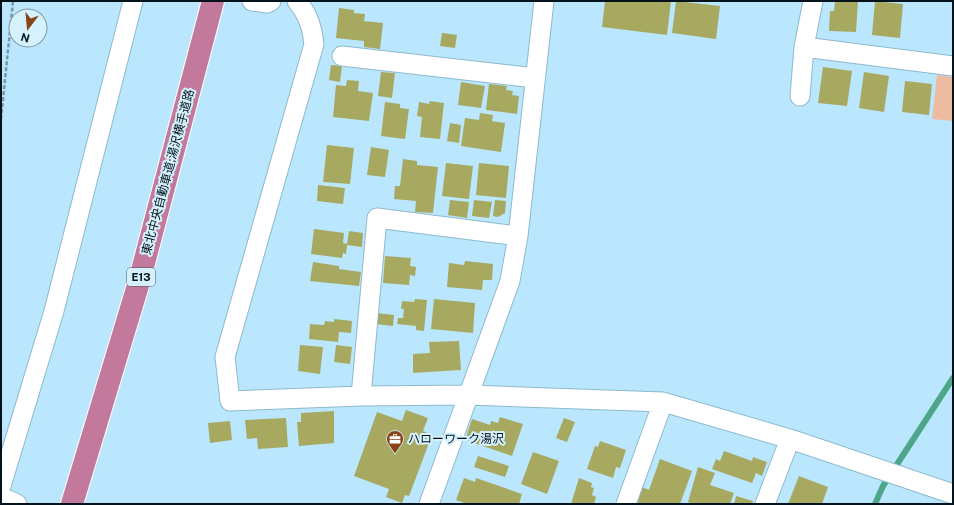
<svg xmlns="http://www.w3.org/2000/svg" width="954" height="505" viewBox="0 0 954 505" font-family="'Public Sans','Noto Sans JP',sans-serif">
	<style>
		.green { fill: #edbba0 }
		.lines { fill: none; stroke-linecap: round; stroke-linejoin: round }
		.stream { stroke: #4da68a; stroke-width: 6 }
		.building { fill: #a7a960 }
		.minor-casing { stroke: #8eb9cf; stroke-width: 21 }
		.highway-casing { stroke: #fff; stroke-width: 24 }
		.path { stroke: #7597a8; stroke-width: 2.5; stroke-dasharray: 4 2; stroke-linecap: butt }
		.minor { stroke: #fff; stroke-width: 19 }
		.highway { stroke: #c3799c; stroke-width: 22 }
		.labels { text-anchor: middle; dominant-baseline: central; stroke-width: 4; stroke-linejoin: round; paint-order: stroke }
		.shield { fill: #d6f1fe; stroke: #43565f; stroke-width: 1 }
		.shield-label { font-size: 11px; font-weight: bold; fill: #04131b }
		.street-label { font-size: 12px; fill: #04131b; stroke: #d6f1fe }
		.poi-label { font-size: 12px; fill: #04131b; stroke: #d6f1fe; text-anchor: start }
	</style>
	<rect width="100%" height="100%" fill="#bae7fd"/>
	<path class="green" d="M937 75 953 77V121L932 119Z"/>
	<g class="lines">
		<path class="stream" d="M875 504 883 486 953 378"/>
	</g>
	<path class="building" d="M605 1H671L667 35 602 27Z
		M676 1 720 6 716 39 672 33Z
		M835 1H858L856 32 829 31 830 11H834Z
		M875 1 903 4 900 38 872 35Z
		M339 8 354 10V13L365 14 364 21 383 23 380 49 364 47V41L336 38Z
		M442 33 457 35 455 48 440 46Z
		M331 65 342 66 340 82 329 80Z
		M823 67 852 71 847 106 818 103Z
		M381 72 395 73 392 98 378 96Z
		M864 72 889 76 884 112 859 108Z
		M347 80 359 81 358 91 373 93 369 121 333 117 336 85 346 86Z
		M905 81 932 84 929 115 902 112Z
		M461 82 485 86 481 108 458 105Z
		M489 84 507 86 506 90 513 91 512 95 519 96 517 114 486 110Z
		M430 101 444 103 440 139 420 137 422 117 417 116 419 102 429 104Z
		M385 102 400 104V108L409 109 405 139 381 136Z
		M480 113 493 115 492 121 505 123 501 152 461 146 465 118 479 120Z
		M450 123 461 125 459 143 447 141Z
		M327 145 354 148 350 184 323 182Z
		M371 147 389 150 385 177 367 175Z
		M403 159 417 161V165L438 167 433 213 415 212 416 201 394 199 395 186H400Z
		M446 163 473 166 469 199 442 196Z
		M479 163 509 166 506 198 476 195Z
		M318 185 345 188 343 204 317 201Z
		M450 200 469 202 467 218 448 215Z
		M474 200 492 202 489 218 472 216Z
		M495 200 506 201 505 213 498 217 493 216Z
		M314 229 344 233 343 243 347 244 349 231 363 233 362 247 347 245 346 254 343 253 342 258 311 254Z
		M385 256 411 258 410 266 416 267 415 276 410 275 409 285 383 283Z
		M465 261 493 264 492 280H483L482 290 447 287 449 263 464 265Z
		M313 262 339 266V269L361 272 359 286 310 281Z
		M415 299 427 300 424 331 416 330V326L397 324 398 318H403L404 309H401L402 301 414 302Z
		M434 299 475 303 473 333 431 329Z
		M377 313 394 315 393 326 376 324Z
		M334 319 352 321 351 333 339 332 338 342 309 339 310 324 324 325 325 321 334 322Z
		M459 341 461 370 413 373V354L430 353 429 342Z
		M300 345 323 347 320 374 298 371Z
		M336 345 352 347 350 364 334 362Z
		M406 410 428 418 423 431 432 435 409 496 405 495 402 503 386 497 389 489 354 476 377 412 402 421Z
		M334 411V443L299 446 297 422H301V413Z
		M500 417 523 424 512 456 465 440 472 419 490 425 491 421 498 423Z
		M286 418 288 447 258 449 257 438 247 439 245 420Z
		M564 418 575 422 567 442 556 438Z
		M230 421 232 440 210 443 208 423Z
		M600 441 626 450 620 468 616 467 613 478 587 469 595 446 598 447Z
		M724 451 752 461 753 457 767 462 762 476 756 473 752 483 712 469 716 459 720 461Z
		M533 452 559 461 547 494 521 484Z
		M478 456 509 466 505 477 474 467Z
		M660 459 692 471 680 504H643L636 502 642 487 649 490Z
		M698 467 715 473 710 485 734 493 730 504H693L688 502Z
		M799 476 828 487 822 504H788Z
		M464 478 475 482 476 478 522 494 519 504H467L456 500Z
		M579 478 592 483 591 487 594 488 592 495 596 497 594 504H571Z
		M736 496 753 501 752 504H734Z"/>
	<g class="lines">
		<defs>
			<path id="minor" d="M252 1 267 3 271 1
				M297 1C308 14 312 27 314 44L225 357 230 401 361 396 469 395 663 402 790 439 953 494
				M804 47 953 66
				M342 56 535 78
				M800 96 804 47 813 1
				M361 396 377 218 518 236
				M1 486 54 311 133 1
				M1 497 17 504
				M429 504 510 281 518 236 544 1
				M626 504 663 402
				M765 504 790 439"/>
			<path id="highway" d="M72 504 139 282 213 1"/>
		</defs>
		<use href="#minor" class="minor-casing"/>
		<use href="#highway" class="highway-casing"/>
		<path class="path" d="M1 119 13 1"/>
		<use href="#minor" class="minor"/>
		<use href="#highway" class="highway"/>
	</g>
	<defs>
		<symbol id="office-pin" viewBox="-11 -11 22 30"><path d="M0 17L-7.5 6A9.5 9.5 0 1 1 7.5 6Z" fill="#884417" stroke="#d6f1fe"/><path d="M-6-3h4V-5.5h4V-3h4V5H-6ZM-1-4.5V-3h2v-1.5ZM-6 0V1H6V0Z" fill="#fff"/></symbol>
	</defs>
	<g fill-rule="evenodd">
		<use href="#office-pin" x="385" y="429" width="20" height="27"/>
	</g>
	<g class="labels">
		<rect class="shield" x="127" y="268" width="28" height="18" rx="3"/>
		<g class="shield-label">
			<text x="141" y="277">E13</text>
		</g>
		<g class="street-label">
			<text transform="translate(168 172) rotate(-75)">東北中央自動車道;湯沢横手道路</text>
		</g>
		<g class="poi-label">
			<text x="408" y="439">ハローワーク湯沢</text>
		</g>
	</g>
	<rect width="954" height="505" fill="none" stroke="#04131b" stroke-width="4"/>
	<g transform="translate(28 28) rotate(196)"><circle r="19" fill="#d6f1fe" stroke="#8298a3"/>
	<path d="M0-3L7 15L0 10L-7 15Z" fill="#884417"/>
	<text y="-6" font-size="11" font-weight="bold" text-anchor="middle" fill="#04131b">N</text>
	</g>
</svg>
